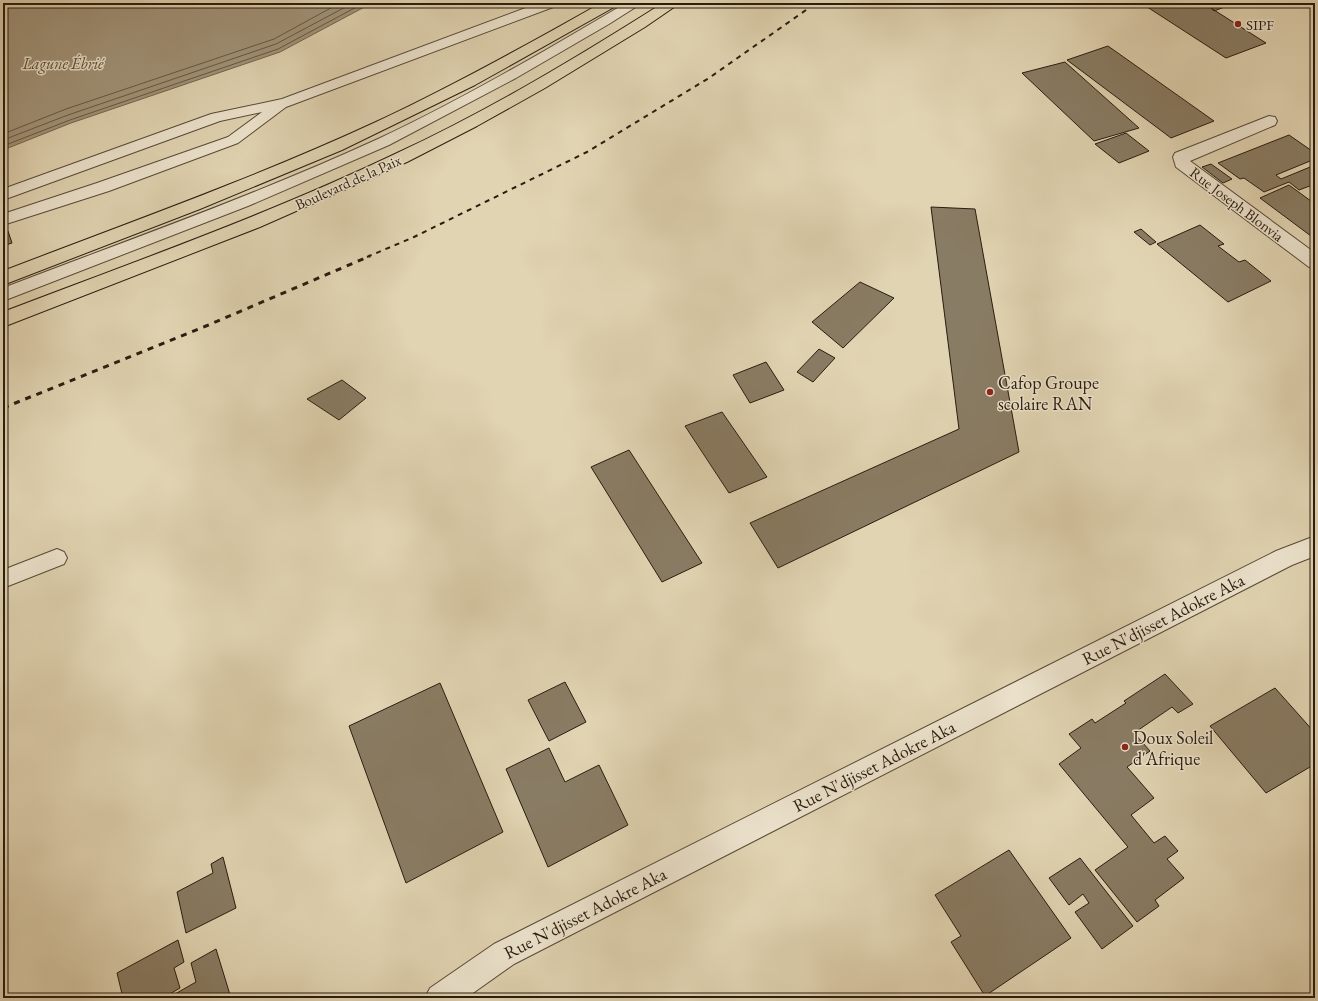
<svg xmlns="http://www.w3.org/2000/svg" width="1318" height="1001" viewBox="0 0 1318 1001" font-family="'EB Garamond',serif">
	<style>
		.water { fill: #a2957b; stroke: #726550 }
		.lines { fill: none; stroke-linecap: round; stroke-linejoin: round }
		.shore { stroke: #665845; stroke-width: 1 }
		.building { fill: #897c64; stroke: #291c0f }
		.service-casing { stroke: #574a38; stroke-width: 2 }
		.minor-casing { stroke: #574a38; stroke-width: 2 }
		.primary-casing { stroke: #291c0f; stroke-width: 2 }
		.service { fill: #ece3cd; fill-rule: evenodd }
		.minor { fill: #ece3cd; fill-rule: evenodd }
		.primary { fill: #e1d4b2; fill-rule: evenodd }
		.rail-far1 { stroke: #291c0f; stroke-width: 2; stroke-dasharray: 5 5; stroke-linecap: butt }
		.rail { stroke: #291c0f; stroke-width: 3; stroke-dasharray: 6 6; stroke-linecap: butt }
		.poi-dot { fill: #8f2418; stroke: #ece3cd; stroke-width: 1.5 }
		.labels { text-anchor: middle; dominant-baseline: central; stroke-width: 3; stroke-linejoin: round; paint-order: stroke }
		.far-poi-label { font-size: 15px; fill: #291c0f; stroke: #ece3cd; text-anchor: start }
		.far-street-label { font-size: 15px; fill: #291c0f; stroke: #ece3cd }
		.far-water-label { font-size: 16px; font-style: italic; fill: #594c3a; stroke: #ece3cd }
		.poi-label { font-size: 18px; fill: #291c0f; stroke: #ece3cd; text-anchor: start }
		.street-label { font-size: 18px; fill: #291c0f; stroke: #ece3cd }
	</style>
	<rect width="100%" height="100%" fill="#e1d4b2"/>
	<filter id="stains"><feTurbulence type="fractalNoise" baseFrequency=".005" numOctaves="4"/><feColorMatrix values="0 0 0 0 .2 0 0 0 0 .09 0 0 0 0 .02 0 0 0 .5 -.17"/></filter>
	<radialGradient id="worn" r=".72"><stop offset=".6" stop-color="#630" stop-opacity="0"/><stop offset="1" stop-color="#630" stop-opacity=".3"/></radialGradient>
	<path class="water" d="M3 3H372L280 52 71 123 3 150Z"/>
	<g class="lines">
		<path class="shore" d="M3 134 66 109 274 39 340 3
			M3 140 68 115 276 44 353 3
			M3 146 70 120 278 49 364 3"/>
	</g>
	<path class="building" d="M1141 3H1203L1266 43 1226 58Z
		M1206 3H1235L1214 11Z
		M1108 46 1214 121 1171 138 1067 60Z
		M1065 62 1139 128 1094 141 1022 73Z
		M1126 133 1149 151 1119 163 1095 144Z
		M1289 135 1315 153V159L1276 175 1281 179 1315 165V184L1299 190 1289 182 1264 192 1244 178 1240 179 1218 163Z
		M1211 164 1232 179 1223 183 1202 167Z
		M1289 185 1315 204V239L1260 198Z
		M931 207 975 209 1019 452 778 568 750 523 959 429Z
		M1200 225 1224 244 1218 246 1239 262 1245 260 1271 281 1228 302 1157 244Z
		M1141 229 1156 242 1150 245 1134 232Z
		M8 231 12 243 3 246V233Z
		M860 282 894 298 843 348 812 322Z
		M819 349 835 358 813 382 797 372Z
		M766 362 784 390 750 403 733 375Z
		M342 380 366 398 339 420 307 399Z
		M722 412 767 477 729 493 685 426Z
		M629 450 702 563 662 582 591 467Z
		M1165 674 1193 704 1178 713 1172 707 1134 733 1150 751 1127 767 1154 798 1131 815 1154 843 1165 836 1178 851 1167 859 1184 878 1155 900 1159 906 1137 922 1095 870 1128 847 1059 764 1081 748 1069 734 1092 719 1095 723 1126 703 1124 701Z
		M565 682 586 722 549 741 528 700Z
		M440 683 503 832 406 883 349 726Z
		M1275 688 1315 733V764L1266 793 1210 726Z
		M549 748 565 782 599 765 628 825 548 867 506 769Z
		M1009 850 1071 938 985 996 951 942 961 936 935 895Z
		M223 857 236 908 186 933 177 892 213 873 211 864Z
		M1080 858 1133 926 1102 949 1075 912 1089 903 1083 894 1069 905 1049 878Z
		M178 940 184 962 174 968 180 988 163 998H123L117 973Z
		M216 949 231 998H168L196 982 191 963Z"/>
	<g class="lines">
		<defs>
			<path id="service" d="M539 3H558L556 6 286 107 238 143 109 191 3 225V214L97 183 228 137 262 112 220 121 3 200V189L211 114 282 99Z
				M626 3H642L609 24 516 78 389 145 248 206 3 301V288C128 240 256 195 378 139 463 99 545 51 626 3Z
				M57 549 64 552 67 558 64 564 3 588V570Z"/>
			<path id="minor" d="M1269 116 1275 117 1277 121 1275 125 1190 161 1315 253V268L1309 267 1176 167 1173 157 1175 153Z
				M1315 536V556L1292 565 514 964 466 998H425L430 988 494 944 1276 551Z"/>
			<path id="primary" d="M601 3H618L616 6 475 85 342 150 200 209 3 285V271C128 223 255 178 376 122 453 86 527 45 601 3Z
				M663 3H680L645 27 545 88 477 126 407 162 260 227 3 327V312C134 262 267 215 395 154 488 111 576 58 663 3Z"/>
		</defs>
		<use href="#service" class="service-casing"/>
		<use href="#minor" class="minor-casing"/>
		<use href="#primary" class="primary-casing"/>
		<use href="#service" class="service"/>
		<use href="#minor" class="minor"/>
		<use href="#primary" class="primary"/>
		<path class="rail-far1" d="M367 257 414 237 587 152 709 78 816 3"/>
		<path class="rail" d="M3 408 206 326 370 256"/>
	</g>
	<g class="poi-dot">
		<circle cx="1238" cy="24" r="4"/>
		<circle cx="990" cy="392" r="4"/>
		<circle cx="1125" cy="747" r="4"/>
	</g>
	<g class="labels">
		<g class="far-poi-label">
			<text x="1246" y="24">SIPF</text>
		</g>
		<g class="far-street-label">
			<text transform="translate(348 182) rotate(-24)">Boulevard de la Paix</text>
			<text transform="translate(1237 204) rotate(37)">Rue Joseph Blonvia</text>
		</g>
		<g class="far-water-label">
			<text x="63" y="63">Lagune Ébrié</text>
		</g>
		<g class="poi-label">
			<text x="998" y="382">Cafop Groupe<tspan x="998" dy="21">scolaire RAN</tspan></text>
			<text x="1133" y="737">Doux Soleil<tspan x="1133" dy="21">d'Afrique</tspan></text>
		</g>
		<g class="street-label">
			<text transform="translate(1163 619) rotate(-27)">Rue N'djisset Adokre Aka</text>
			<text transform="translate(874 766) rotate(-27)">Rue N'djisset Adokre Aka</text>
			<text transform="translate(585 913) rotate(-27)">Rue N'djisset Adokre Aka</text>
		</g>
	</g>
	<rect width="1318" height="1001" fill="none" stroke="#e1d4b2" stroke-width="16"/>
	<rect x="4" y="4" width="1310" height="993" fill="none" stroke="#291c0f" stroke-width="2"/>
	<rect x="8" y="8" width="1302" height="985" fill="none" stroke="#291c0f"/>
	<rect width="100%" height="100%" filter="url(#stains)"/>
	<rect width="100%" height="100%" fill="url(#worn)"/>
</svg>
